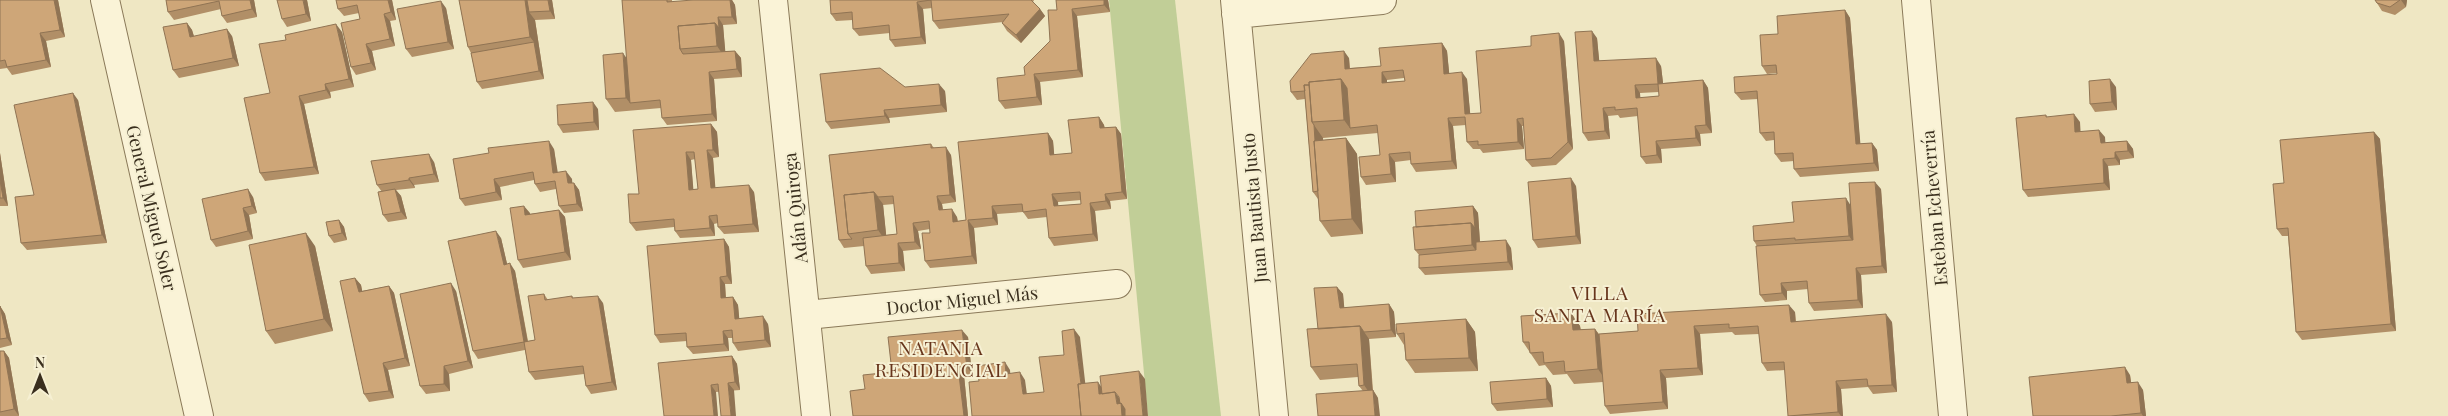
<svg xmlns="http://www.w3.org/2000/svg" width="2448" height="416" viewBox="0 0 2448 416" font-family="'Playfair Display',serif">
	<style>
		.green { fill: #c1ce97 }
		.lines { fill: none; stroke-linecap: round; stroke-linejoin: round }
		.minor-casing { stroke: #8a7959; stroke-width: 30 }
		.minor { stroke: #faf3d7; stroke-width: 28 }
		.wall { fill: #b18f67; fill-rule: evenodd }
		.shaded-wall { fill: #907454 }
		.building { fill: #cea678; stroke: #907454; fill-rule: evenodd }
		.labels { text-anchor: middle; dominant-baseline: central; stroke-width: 4; stroke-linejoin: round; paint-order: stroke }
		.street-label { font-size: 18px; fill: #3a2f1e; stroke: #f6f0d3 }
		.neighbourhood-label { font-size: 19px; letter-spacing: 1px; fill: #67351c; stroke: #f6f0d3 }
	</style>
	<rect width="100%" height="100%" fill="#efe7c3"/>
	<path class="green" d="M1109 0H1175L1221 416H1148Z"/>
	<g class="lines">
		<defs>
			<path id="minor" d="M105 0 199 416
				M773 0 816 416
				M1235 0 1274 416
				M1916 0 1953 416
				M1236 14 1382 0
				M807 315 1117 284"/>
		</defs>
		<use href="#minor" class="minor-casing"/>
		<use href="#minor" class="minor"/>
	</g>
	<path class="wall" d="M0 0H58L65 37 46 41 51 67 12 75 7 68 0 69Z
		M166 0H254L257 17 227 23 222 16 221 9 174 20 168 12Z
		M307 0 311 21 287 27 282 19Z
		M336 0H392L396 20 390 21 395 46 372 51 376 70 356 75 351 67 360 19 359 13 344 16 338 9Z
		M459 0H552L555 19 535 20 544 79 482 89 477 82 471 53 468 47Z
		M622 0H672V2L732 0 735 5 737 24 723 25 725 51H735L741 58 742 77 714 79 717 121 667 125 662 118 661 108 615 112 606 99 627 58Z
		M830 0H1034L1033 2 1040 9 1045 16 1021 43 1007 31 1002 23 1003 22 939 29 933 21 932 8 923 9 926 44 895 47 890 40V33L859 36 853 29V20L836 21 831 14Z
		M1056 0H1108L1110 12 1077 16 1083 77 1040 82 1042 105 1005 109 999 101 1025 75 1050 41 1057 10Z
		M2375 0H2407L2406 7 2395 15 2382 11Z
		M446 8 454 49 412 57 406 49Z
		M1845 10 1850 18 1860 144 1872 143 1877 150 1879 171 1800 177 1794 169V161L1781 162 1775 154 1774 140 1766 141 1760 133 1758 99 1741 100 1735 93 1777 74V73L1767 74 1762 66 1778 34Z
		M187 23 192 30 194 36H232L239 66 179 78 173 70Z
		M342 32 354 87 330 92 331 98 304 104 319 174 265 181 260 173 270 93Z
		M1597 38 1599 61 1661 66 1663 83 1703 80 1708 88 1712 133 1700 134 1701 146 1661 149 1662 163 1646 164 1641 157 1638 116 1620 118 1618 115 1608 116 1610 139 1588 141 1583 133ZM1659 92V96L1640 98V93Z
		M1564 41 1573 149 1556 165 1532 167 1526 160 1524 126H1522L1524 149 1483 153 1480 149H1473L1467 142 1466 125 1453 126 1457 169 1416 172 1411 164V160L1395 162 1396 182 1366 185 1361 177 1380 155 1378 133 1323 138V140L1346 138 1357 154 1363 234 1331 237 1320 221 1318 199 1313 192 1305 99 1297 100 1291 92 1349 58 1350 68 1381 66 1442 43 1447 51 1449 73 1467 79 1470 114 1481 113 1531 46ZM1404 78 1405 81 1387 82V80Z
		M905 87 945 91 947 112 889 118 890 123 831 129 826 122Z
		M2116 87 2117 110 2095 112 2090 104Z
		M78 100 107 243 27 250 21 243 34 195Z
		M598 109 599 130 563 133 558 125Z
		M2046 115 2047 117 2080 122V131L2105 137V143L2127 141 2133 149 2134 158 2120 160V165L2108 166 2110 190 2028 197 2023 190Z
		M1099 117 1104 125 1105 128 1116 127 1121 134 1127 199 1110 201 1111 209 1095 211 1098 241 1054 246 1049 238 1047 217 1028 219 1023 212 997 214 998 225 974 228 977 264 930 268 925 261 930 233V229L918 231 921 249 903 251 905 271 871 274 866 266 864 246 844 248 839 240 829 155 931 144 934 148 951 155 956 202 942 204 943 210 957 217 958 221 966 220 1048 133 1053 141 1054 155 1072 153ZM1081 200V204L1058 206V202ZM894 204 897 234 886 235 883 205Z
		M711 124 717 132 719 157 713 158 715 188 754 192 759 232 724 234 718 227V223L714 224 715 236 680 238 675 231 674 227 636 231 630 223 639 194ZM695 159 698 189H693L691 160Z
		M2374 132 2380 139 2396 331 2302 340 2296 332 2288 236H2282L2277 229 2284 183Z
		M554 149 557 172 572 179V183H574L579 190 583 211 564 213 559 206 556 189 540 192 535 184 534 180 500 187 502 200 465 206 460 199 453 159Z
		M0 153 8 206H0Z
		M434 162 439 182 414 185 415 188 396 190 401 196 407 219 388 222 383 215 382 192 377 185Z
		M1576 186 1581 244 1538 248 1533 240Z
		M1881 189 1887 273 1861 275 1863 308 1814 311 1809 303 1808 289 1787 291V300L1765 302 1760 295 1757 246 1754 241 1794 222 1851 205Z
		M253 197 257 213 249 215 253 239 216 247 211 240Z
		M1473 206 1478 213 1480 242 1511 248 1513 270 1425 275 1419 268V255L1415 250 1416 227Z
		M559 210 565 217 571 260 523 268 518 260 530 213V214Z
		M339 220 344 227 347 240 334 243 329 236Z
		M501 238 507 264 515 271 528 341 535 340 544 294 548 300 572 296 573 298 603 303 617 390 591 394 586 386 584 374 535 380 529 372 525 350 478 359 473 351Z
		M724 239 729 247 732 284H725L726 297H733L738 305 739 318 768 324 771 347 738 351 733 343V338H728L729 351 693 354 687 347V341L660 343 655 335Z
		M315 246 333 331 275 344 266 331Z
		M355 278 361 285 362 291 389 286 394 293 410 366 388 370 394 398 369 402 364 394Z
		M1337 287 1343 294 1344 308 1389 304 1394 312 1396 337 1369 339 1373 390 1378 398 1363 391 1359 386 1358 377 1320 380 1311 367 1318 329Z
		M456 291 473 368 449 374 450 391 426 394 420 386Z
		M0 306 5 314 12 345 0 348Z
		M1795 312 1796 322H1892L1897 392 1873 394 1868 387 1841 389 1843 416H1789L1785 370 1767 371 1762 363 1759 334 1735 335 1732 332 1700 334 1703 375 1666 378 1668 409 1610 414 1605 406 1603 382 1574 384 1567 374 1553 375 1545 365 1539 366 1523 342 1571 313 1580 326 1581 330 1595 329 1599 334 1638 331Z
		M1466 319 1475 332 1478 371 1415 373 1406 360 1404 345 1397 334Z
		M968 337 972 374 964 375 968 416H853L865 389 892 372Z
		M0 351H4L9 358 19 416H0Z
		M732 356 737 364 740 390 716 392 664 416Z
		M2130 375 2131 382 2143 390 2146 416H2033Z
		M1546 378 1551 386 1553 407 1497 411 1492 404Z"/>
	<path class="shaded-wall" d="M54 0H58L65 37 60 30Z
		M250 0H254L257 17 252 9Z
		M303 0H307L311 21 306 14Z
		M388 0H392L396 20 391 12Z
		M525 0H531L529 12 535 20 544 79 539 71 534 42 530 37Z
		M548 0H552L555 19 550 11Z
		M730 0H732L735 5 737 24 732 17Z
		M1104 0H1108L1110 12 1104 5Z
		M2401 0H2407L2406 7Z
		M441 1 446 8 454 49 448 42Z
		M917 2 923 9 926 44 921 37Z
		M1040 9 1045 16 1021 43 1016 35Z
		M1072 9 1077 16 1083 77 1078 70Z
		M1845 10 1850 18 1861 151 1856 144Z
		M384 14 390 21 395 46 390 39Z
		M718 17 723 25 726 59 717 46 715 23Z
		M187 23 192 30 196 44 190 37Z
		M336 24 342 32 354 87 349 79Z
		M227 29 232 36 239 66 233 58Z
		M1592 31 1597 38 1600 68 1594 61Z
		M40 33 46 41 51 67 46 60Z
		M1559 33 1564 41 1573 149 1568 142Z
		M1442 43 1447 51 1450 81 1444 74Z
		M366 44 372 51 376 70 371 63Z
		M735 51 741 58 742 77 737 69Z
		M1344 51 1349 58 1350 76 1345 69Z
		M623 53 632 66 630 103 626 98Z
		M1656 58 1661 66 1664 91 1658 84Z
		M709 72 714 79 717 121 712 114Z
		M1382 72 1387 80V90L1382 83Z
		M1462 72 1467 79 1471 122 1465 114Z
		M1034 74 1040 82 1042 105 1037 97Z
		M1341 79 1352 95 1350 128 1355 135 1344 120Z
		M2110 79 2116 87 2117 110 2112 102Z
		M1703 80 1708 88 1712 133 1706 125Z
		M325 84 330 92 331 98 326 90Z
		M939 84 945 91 947 112 941 105Z
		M1635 85 1640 93 1641 105 1636 98Z
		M73 93 78 100 107 243 102 235Z
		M299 96 304 104 319 174 314 167Z
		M593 102 598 109 599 130 594 122Z
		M1603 108 1608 116 1610 139 1605 131Z
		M884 110 889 118 890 123 885 116Z
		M2074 114 2080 122 2081 139 2075 132Z
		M1099 117 1104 125 1105 135 1100 128Z
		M1448 118 1453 126 1457 169 1452 161Z
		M1517 119 1522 126 1524 149 1518 142Z
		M711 124 717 132 719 157 713 150Z
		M1314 125 1323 138 1328 204 1319 191Z
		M1695 126 1700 134 1701 146 1696 138Z
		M1116 127 1121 134 1127 199 1122 192Z
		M2099 130 2105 137 2106 151 2101 143Z
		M2374 132 2380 139 2396 331 2391 324Z
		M1048 133 1053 141 1055 163 1050 155Z
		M1346 138 1357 154 1363 234 1352 219Z
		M549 141 554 149 559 180 553 173Z
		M1656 141 1661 149 1662 163 1657 155Z
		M2127 141 2133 149 2134 158 2128 151Z
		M1872 143 1877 150 1879 171 1874 163Z
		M946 147 951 155 956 202 950 195Z
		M707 150 713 158 716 195 711 188Z
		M686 152 691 160 694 197 689 190Z
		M2115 152 2120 160V165L2115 158Z
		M0 153 8 206 3 198 0 180Z
		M429 154 434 162 439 182 434 174Z
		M1389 154 1395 162 1396 182 1391 174Z
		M2103 159 2108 166 2110 190 2104 183Z
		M566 171 572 179 573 191 568 183Z
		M409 178 414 185 415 188 409 180Z
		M1571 178 1576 186 1581 244 1576 236Z
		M494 179 500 187 502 200 496 192Z
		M1875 182 1881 189 1887 273 1882 266Z
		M574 183 579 190 583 211 577 204Z
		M749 185 754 192 759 232 753 224Z
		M248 189 253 197 257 213 252 206Z
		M395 189 401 196 407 219 401 212Z
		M874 192 883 204 887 243 878 230Z
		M1052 194 1058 202 1059 214 1054 206Z
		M1105 194 1110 201 1111 209 1106 201Z
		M937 196 942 204 944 218 939 210Z
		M1846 198 1851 206 1854 243 1849 236Z
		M1090 203 1095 211 1098 241 1093 234Z
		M524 206 530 213 531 222 525 215Z
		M992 206 997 214 998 225 993 218Z
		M1473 206 1478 213 1481 258 1472 245 1471 223Z
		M243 208 249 215 253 239 248 231Z
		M952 209 957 217 958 229 953 222Z
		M559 210 565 217 571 260 565 252Z
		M709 216 714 224 715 236 710 228Z
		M339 220 344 227 347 240 342 233Z
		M968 220 974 228 977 264 972 256Z
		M913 223 918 231 921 249 915 242Z
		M496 231 501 238 509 272 504 265Z
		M306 233 315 246 333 331 324 319Z
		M724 239 729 247 732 284 727 276Z
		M1506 240 1511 248 1513 270 1508 262Z
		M898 243 903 251 905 271 899 263Z
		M510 263 515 271 529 349 524 342Z
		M1856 268 1861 275 1863 308 1858 300Z
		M720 277 725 284 726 305 721 298Z
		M355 278 361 285 364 300 359 292Z
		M451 283 456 291 473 368 468 361Z
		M1781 283 1787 291V300L1782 293Z
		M389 286 394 293 410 366 405 358Z
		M1337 287 1343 294 1345 315 1340 308Z
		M598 296 603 303 617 390 612 382Z
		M733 297 738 305 740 326 735 319Z
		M1389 304 1394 312 1396 337 1391 330Z
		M1789 305 1795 312 1796 330 1791 322Z
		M0 306 5 314 12 345 7 338Z
		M1571 313 1580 326 1582 343 1573 330Z
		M1886 314 1892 322 1897 392 1892 385Z
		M763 316 768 324 771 347 765 340Z
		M1466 319 1475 332 1478 371 1469 358Z
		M1360 326 1369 339 1373 398 1364 385Z
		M1694 326 1700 334 1703 375 1698 368Z
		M1074 329 1080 337 1089 416H1085Z
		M1595 329 1604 342 1607 382 1598 369Z
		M962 330 968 337 972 374 967 367Z
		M723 331 728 338 729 351 724 344Z
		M4 351 9 358 19 416 14 409Z
		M732 356 737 364 740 390 735 382Z
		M1005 362 1010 370 1011 382 1006 374Z
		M383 363 388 370 394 398 389 391Z
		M444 366 449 374 450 391 444 384Z
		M958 367 964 375 968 416H964Z
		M2125 367 2130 375 2132 390 2127 383Z
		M1660 370 1666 378 1668 409 1663 402Z
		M1139 371 1145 379 1148 416H1143Z
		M1020 372 1025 380 1028 402 1023 394Z
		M1546 378 1551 386 1553 407 1547 399Z
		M1836 381 1841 389 1843 416H1841L1838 412Z
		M1098 382 1107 395 1099 394Z
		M2138 382 2143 390 2146 416H2143L2141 413Z
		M728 383 734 390 736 416H731Z
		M711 385 716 392 718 416H714Z
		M1373 390 1378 398 1380 416H1375Z
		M1115 392 1124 405 1130 416H1122L1117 404Z"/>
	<path class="building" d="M0 0H54L60 30 40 33 46 60 7 67 5 60 0 61Z
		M166 0H250L252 9 222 16 219 1 168 12Z
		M277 0H303L306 14 282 19Z
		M336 0H388L391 12 384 14 390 39 366 44 371 63 351 67 341 23 360 19 357 5 338 9Z
		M459 0H525L530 37 468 47Z
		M527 0H548L550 11 529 12Z
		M622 0H667V2L693 0H730L732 17H718L719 28 715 23 678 26 680 49 683 54 735 51 737 69 709 72 712 114 662 118 660 100 630 103Z
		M830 0H1031L1040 9 1016 35 1002 23 1009 14 933 21 931 0 917 2 921 37 890 40 889 25 853 29 852 12 831 14Z
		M1056 0H1104V5L1072 9 1078 70 1034 74 1037 97 999 101 997 78 1025 75 1024 67 1050 41 1048 10H1057Z
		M2375 0H2400L2390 7 2377 3Z
		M441 1 448 42 406 49 397 9Z
		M1845 10 1856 144 1872 143 1874 163 1794 169 1793 153 1775 154 1774 132 1760 133 1757 91 1735 93 1734 77 1777 74 1776 65 1762 66 1760 35 1778 34 1777 16Z
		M187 23 190 37 227 29 233 58 173 70 163 27Z
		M715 23 717 46 680 49 678 26Z
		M336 24 349 79 325 84 326 90 299 96 314 167 260 173 244 98 270 93 259 44 286 40 285 35Z
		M1592 31 1594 61 1656 58 1658 84 1635 85 1636 98 1659 96 1658 84 1703 80 1706 125 1695 126 1696 138 1656 141 1657 155 1641 157 1637 108 1615 110V107L1603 108 1605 131 1583 133 1575 32Z
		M1559 33 1568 142 1551 158 1526 160 1523 118 1517 119 1518 142 1478 145V141L1467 142 1465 117 1448 118 1452 161 1411 164 1410 152 1389 154 1391 174 1361 177 1359 157 1380 155 1377 125 1350 128 1347 88 1341 79 1309 82V85H1304L1305 91 1291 92 1290 81 1311 54 1344 51 1345 69 1381 66 1379 48 1442 43 1444 74 1462 72 1465 114 1481 113 1476 51 1531 46V36ZM1403 70 1405 81 1382 83V72Z
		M534 42 539 71 477 82 471 53Z
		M623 53 626 98 606 99 603 55Z
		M880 68 905 87 939 84 941 105 884 110 885 116 826 122 820 74Z
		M1341 79 1344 120 1312 122 1309 82Z
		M2110 79 2112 102 2090 104 2089 81Z
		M1304 85H1309L1312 122 1314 125 1315 141H1314L1318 191 1313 192Z
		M73 93 102 235 21 243 15 197 34 195 14 105Z
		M593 102 594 122 558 125 557 105Z
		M2074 114 2075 132 2099 130 2101 143 2127 141 2128 151 2115 152V158L2103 159 2104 183 2023 190 2016 118 2046 115V117Z
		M1099 117 1100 128 1116 127 1122 192 1105 194 1106 201 1090 203 1093 234 1049 238 1046 209 1023 212 1022 204 992 206 993 218 968 220 972 256 925 261 922 233H930L929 221 913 223 915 242 898 243 899 263 866 266 863 238 897 234 893 196 878 197 874 192 844 195 848 234 852 239 839 240 829 155 931 144V148L946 147 950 195 937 196 939 210 952 209 953 222 966 220 958 142 1048 133 1050 155 1072 153 1068 120ZM1080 192 1081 204 1054 206 1052 194Z
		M711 124 713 150H707L711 188 749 185 753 224 718 227 717 215 709 216 710 228 675 231 674 219 630 223 628 194H639L633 130ZM686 152H694L698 189 689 190Z
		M2374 132 2391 324 2296 332 2288 228 2277 229 2273 184 2284 183 2280 140Z
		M1346 138 1352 219 1320 221 1314 141Z
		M549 141 553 173 566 171 568 183H574L577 204 559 206 555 181 535 184 533 172 494 179 496 192 460 199 453 159 489 153 488 148Z
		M429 154 434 174 409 178V180L377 185 371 161Z
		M1571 178 1576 236 1533 240 1528 182Z
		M0 180 3 198H0Z
		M1875 182 1882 266 1856 268 1858 300 1809 303 1807 281 1781 283 1782 293 1760 295 1756 246 1853 240 1849 183Z
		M248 189 252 206 243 208 248 231 211 240 202 199Z
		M395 189 401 212 383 215 378 192Z
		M874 192 878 230 848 234 844 195Z
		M1846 198 1849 236 1795 240V238L1754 241 1753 226 1794 222 1792 202Z
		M524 206 525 215 559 210 565 252 518 260 510 208Z
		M1473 206 1475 228 1471 223 1416 227 1415 211Z
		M339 220 342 233 329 236 326 222Z
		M1471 223 1472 245 1415 250 1413 227Z
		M496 231 504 265 510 263 524 342 535 340 528 296 544 294 545 300 572 296V298L598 296 612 382 586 386 583 366 529 372 524 342 473 351 448 241Z
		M306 233 324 319 266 331 249 245Z
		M724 239 727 276 720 277 721 298 733 297 735 319 763 316 765 340 733 343 732 330 723 331 724 344 687 347 686 333 655 335 647 246Z
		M1506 240 1508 262 1419 268V255L1476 250V242Z
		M355 278 359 292 389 286 405 358 383 363 389 391 364 394 340 281Z
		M451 283 468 361 444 366V384L420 386 400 294Z
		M1337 287 1340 308 1389 304 1391 330 1364 332 1360 326 1318 329 1314 288Z
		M1789 305 1791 322 1886 314 1892 385 1868 386 1867 379 1836 381 1838 412 1788 416 1784 362 1762 363 1758 326 1729 328V324L1694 326 1698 368 1660 370 1663 402 1605 406 1599 334 1638 331 1637 314Z
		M0 306 7 338 0 339Z
		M1571 313 1573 330 1595 329 1598 369 1565 372 1564 361 1544 363 1543 352 1530 353 1529 342H1523L1521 316Z
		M1466 319 1469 358 1406 360 1404 333 1397 334 1396 324Z
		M1360 326 1364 385 1359 386 1357 364 1311 367 1307 329Z
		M1074 329 1081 384H1078L1081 416H972L969 382 979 381 977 366 1005 362 1006 374 1020 372 1023 394 1044 392 1039 357 1064 355 1062 331Z
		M962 330 967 367H958L964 416H853L850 391 865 389 863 375 892 372 888 337Z
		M0 351H4L14 409 0 412Z
		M732 356 735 382 728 383 731 416H721L718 384 711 385 714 416H664L658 363Z
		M2125 367 2127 383 2138 382 2141 413 2111 416H2033L2029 377Z
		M1139 371 1143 416H1125V409L1121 403 1120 404 1119 397 1115 392 1102 394 1100 376Z
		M1546 378 1547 399 1492 404 1490 382Z
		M1098 382 1099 394 1115 392 1117 404 1121 403 1122 416H1081L1078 384Z
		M1373 390 1375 416H1318L1316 394Z"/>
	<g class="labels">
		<g class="street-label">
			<text transform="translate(152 208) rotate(77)">General Miguel Soler</text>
			<text transform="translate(795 208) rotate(-96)">Adán Quiroga</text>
			<text transform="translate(1254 208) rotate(-95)">Juan Bautista Justo</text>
			<text transform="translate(1934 208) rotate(-95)">Esteban Echeverría</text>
			<text transform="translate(962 300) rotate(-6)">Doctor Miguel Más</text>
		</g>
		<g class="neighbourhood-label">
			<text x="1600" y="292">VILLA<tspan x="1600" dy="22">SANTA MARÍA</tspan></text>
			<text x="941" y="347">NATANIA<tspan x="941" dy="22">RESIDENCIAL</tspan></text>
		</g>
	</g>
	<g transform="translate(40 376)" stroke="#f6f0d3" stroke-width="4" paint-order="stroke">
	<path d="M0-4L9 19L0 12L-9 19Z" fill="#3a2f1e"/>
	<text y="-8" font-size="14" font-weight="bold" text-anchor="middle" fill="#3a2f1e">N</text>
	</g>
</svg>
